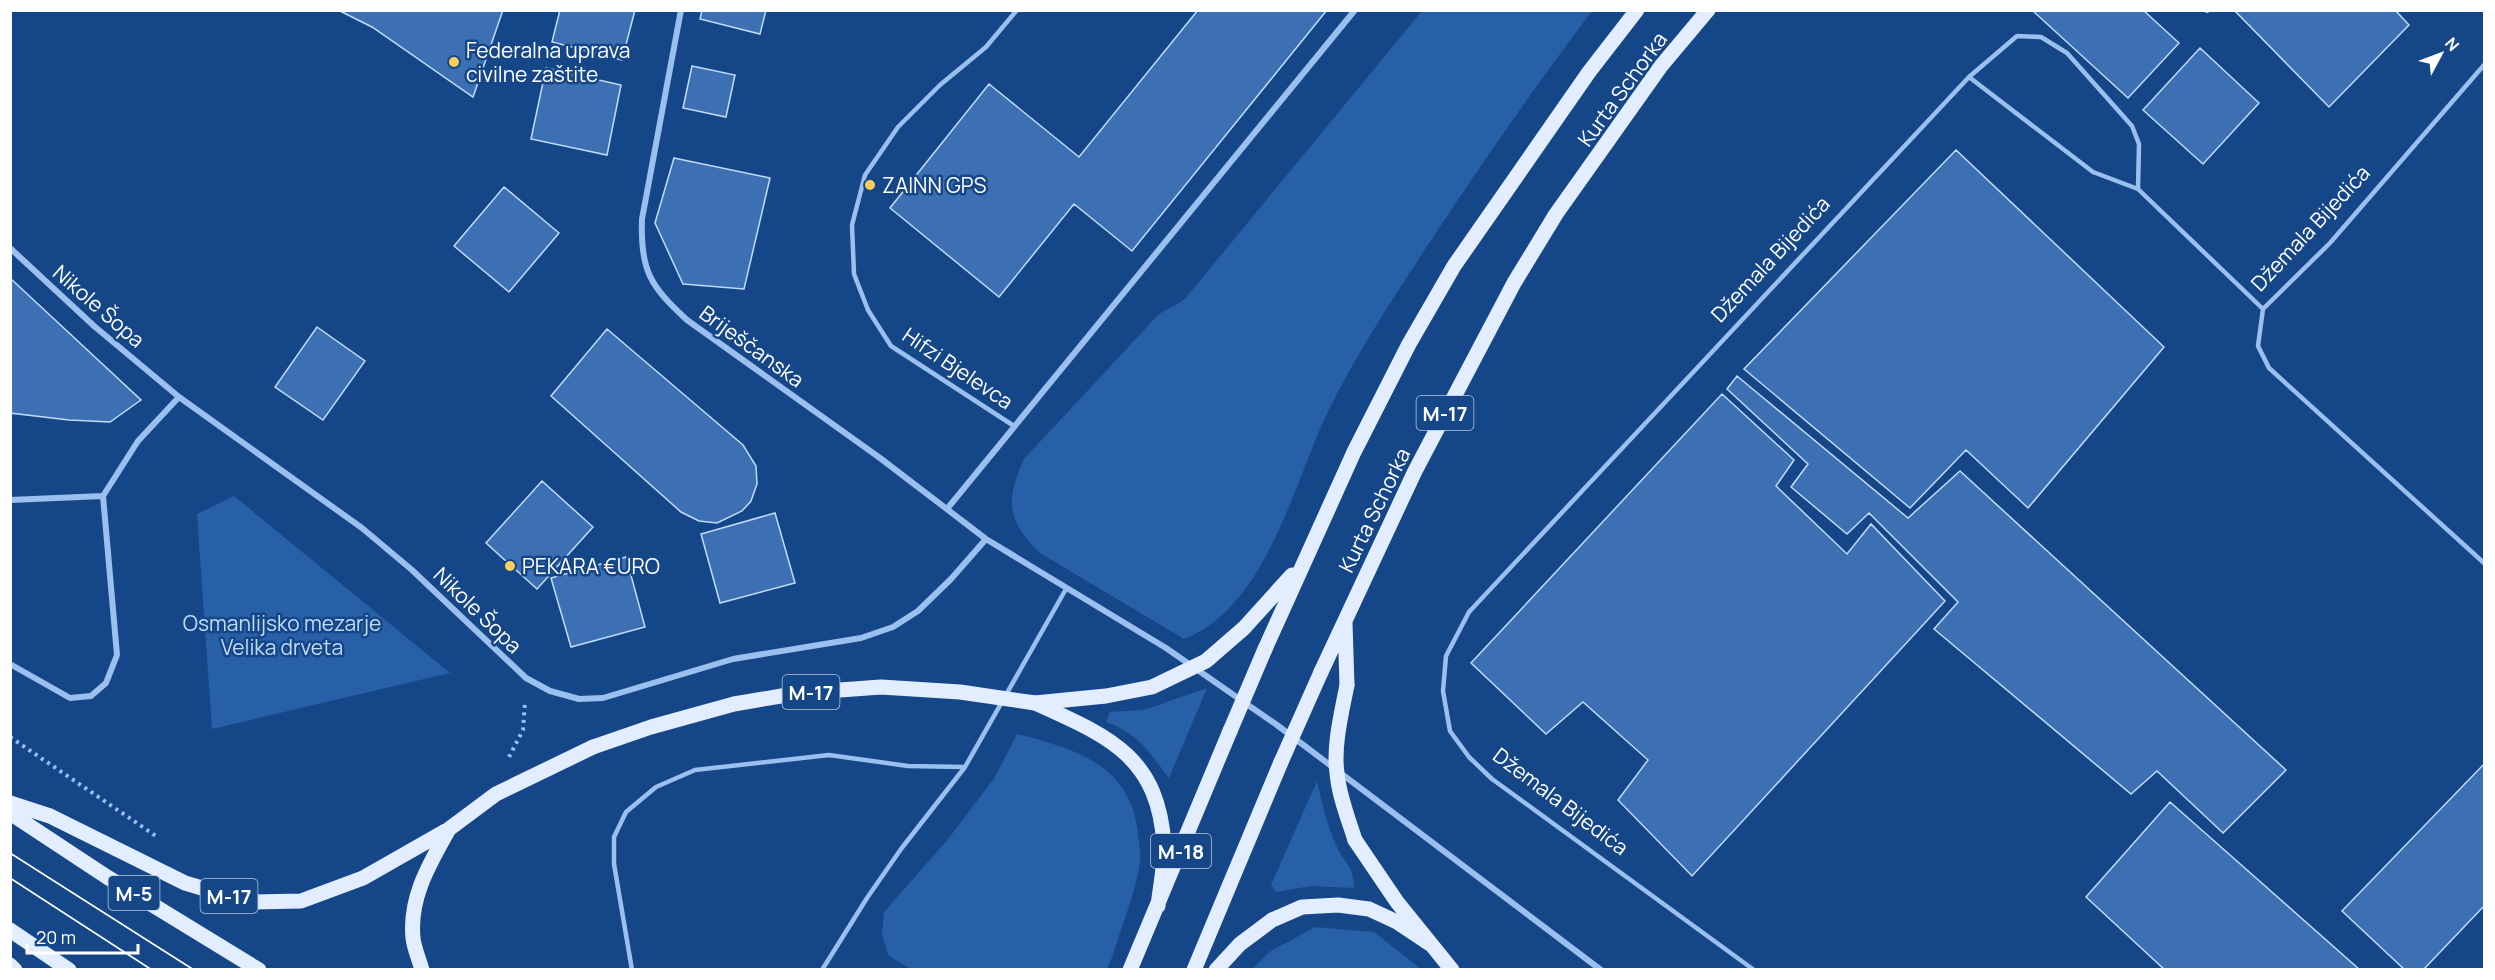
<svg xmlns="http://www.w3.org/2000/svg" width="2495" height="980" viewBox="0 0 2495 980" font-family="Manrope,sans-serif">
	<style>
		.green { fill: #2760a6 }
		.building { fill: #3d70b2; stroke: #c1dbfb; stroke-width: 1.5 }
		.lines { fill: none; stroke-linecap: round; stroke-linejoin: round }
		.path { stroke: #9bc0ef; stroke-width: 4; stroke-dasharray: 3 4.5; stroke-linecap: butt }
		.service { stroke: #9bc0ef; stroke-width: 4.5 }
		.minor { stroke: #9bc0ef; stroke-width: 6 }
		.primary { stroke: #e2edff; stroke-width: 15 }
		.tram { stroke: #fff; stroke-width: 1.5 }
		.primary-bridge { stroke: #e2edff; stroke-width: 15 }
		.poi-dot { fill: #ffcf58; stroke: #154788; stroke-width: 2 }
		.labels { text-anchor: middle; dominant-baseline: central; stroke-width: 5; stroke-linejoin: round; paint-order: stroke }
		.shield { fill: #154788; stroke: #b9c8db; stroke-width: 1.5 }
		.shield-label { font-size: 20px; font-weight: bold; fill: #fff }
		.poi-label { font-size: 21px; fill: #fff; stroke: #154788; text-anchor: start }
		.street-label { font-size: 21px; fill: #fff; stroke: #154788 }
		.park-label { font-size: 21px; fill: #c1dbfb; stroke: #154788 }
	</style>
	<rect width="100%" height="100%" fill="#154788"/>
	<path class="green" d="M1422 11H1592C1534 88 1479 167 1426 248 1388 306 1344 373 1317 436 1289 504 1258 611 1184 639L1040 553C1007 520 1005 502 1024 459L1159 314 1184 300Z
		M234 496 450 673 212 729 197 514Z
		M1207 688 1169 778C1149 752 1139 734 1106 722L1110 712 1144 710Z
		M1017 734C1076 749 1131 765 1138 834 1139 843 1141 853 1140 861 1137 889 1121 927 1113 955L1107 969H911L889 956 882 935 884 912 949 838 995 777Z
		M1317 781C1322 803 1327 824 1336 845 1344 865 1353 862 1354 888L1311 886 1276 892 1271 885Z
		M1315 927 1374 932 1421 969H1252L1271 951Z"/>
	<path class="building" d="M338 10H503L473 97 372 27Z
		M560 10H635L622 60 552 42Z
		M702 10H766L760 34 700 19Z
		M1198 10H1327L1132 251 1074 204 999 297 890 208 989 84 1079 157Z
		M2143 10 2179 43 2128 98 2033 11Z
		M2234 10H2395L2409 25 2329 107Z
		M2200 48 2259 103 2203 164 2143 110Z
		M692 66 735 75 726 117 683 108Z
		M546 68 621 85 607 155 531 139Z
		M1956 150 2164 347 2028 508 1966 450 1910 508 1744 369Z
		M674 158 770 178 744 289 683 284 655 223Z
		M504 187 559 233 509 292 454 246Z
		M10 278 141 400 110 422 69 420 10 413Z
		M317 327 365 361 323 420 275 387Z
		M607 329 743 445 756 466 757 484 751 501 742 511 717 523 699 521 681 512 551 396Z
		M1737 376 1908 518 1960 471 2286 770 2223 833 2157 771 2131 794 1934 629 1958 602 1869 513 1847 534 1791 487 1808 464 1727 389Z
		M1722 394 1794 460 1776 486 1847 554 1871 524 1945 601 1692 876 1618 800 1648 760 1583 702 1546 734 1471 663Z
		M542 481 593 527 537 589 486 543Z
		M775 513 795 583 720 603 701 534Z
		M626 557 645 627 571 647 551 578Z
		M2484 764V906L2423 970H2405L2342 911Z
		M2170 802 2360 970H2165L2086 897Z"/>
	<g class="lines">
		<path class="path" d="M10 737 156 836
			M509 757 523 730 525 702"/>
		<path class="service" d="M2207 10V11
			M1969 77 2017 36 2041 37 2067 53 2132 126 2139 144 2138 189
			M2263 309 2258 346 2269 368 2484 563
			M1014 426 891 346 868 310 854 274 852 225 865 175 898 127 940 85 986 47 1017 10
			M632 970 614 864V837L626 812 656 787 695 770 829 755 908 766 965 767
			M822 970 867 898 901 849 965 767 1066 589
			M1754 970 1492 779 1469 757 1450 731 1443 691 1446 656 1469 612 1969 77 2093 172 2138 189 2263 309 2330 243 2484 65"/>
		<path class="minor" d="M681 10 642 219C640 270 650 286 687 320L880 458 986 539 1166 648 1277 725 1601 970
			M10 248 94 326 179 397 362 528 412 570 526 678 550 691 579 699 603 698 733 659 861 638 893 627 918 611 951 579 986 539
			M10 500 103 496
			M947 509 1355 10
			M10 664 70 698 91 696 106 683 117 655 103 496 138 441 179 397"/>
		<path class="primary" d="M1345 623 1347 685
			M1244 628 1292 575
			M1265 649 1354 452 1409 344 1454 266 1589 72 1637 10
			M1321 672 1415 471 1514 283 1556 214 1661 66 1708 10
			M1035 703C1108 736 1159 756 1164 846 1165 866 1160 887 1158 906
			M10 803 50 816 185 883 249 902 301 901 363 878 449 829 496 794 593 747
			M10 813 107 877 259 970
			M1355 840 1397 902 1452 970
			M10 930 69 970
			M10 965 15 970
			M422 970C419 959 414 948 413 938 409 897 430 863 449 829
			M1130 970 1230 731
			M1194 970 1281 762
			M1216 970 1240 944 1272 920 1302 907 1338 905 1369 909 1397 922 1430 944"/>
		<path class="tram" d="M10 853 194 970
			M10 878 152 970"/>
		<path class="primary-bridge" d="M1347 685C1342 711 1333 746 1337 773 1339 796 1348 818 1355 840
			M1230 731 1265 649
			M593 747 651 727 734 704 799 693 881 687 960 692 1035 703 1106 696 1152 687 1206 661 1244 628
			M1281 762 1321 672"/>
	</g>
	<g class="poi-dot">
		<circle cx="454" cy="62" r="6"/>
		<circle cx="870" cy="185" r="6"/>
		<circle cx="510" cy="566" r="6"/>
	</g>
	<g class="labels">
		<g class="shield">
			<rect x="1416.5" y="396" width="57" height="34" rx="4.5"/>
			<rect x="782.5" y="675" width="57" height="34" rx="4.5"/>
			<rect x="1151" y="834" width="60" height="34" rx="4.5"/>
			<rect x="108.5" y="876" width="51" height="34" rx="4.5"/>
			<rect x="200.5" y="879" width="57" height="34" rx="4.5"/>
		</g>
		<g class="shield-label">
			<text x="1445" y="413">M-17</text>
			<text x="811" y="692">M-17</text>
			<text x="1181" y="851">M-18</text>
			<text x="134" y="893">M-5</text>
			<text x="229" y="896">M-17</text>
		</g>
		<g class="poi-label">
			<text x="466" y="50">Federalna uprava<tspan x="466" dy="24">civilne zaštite</tspan></text>
			<text x="882" y="185">ZAINN GPS</text>
			<text x="522" y="566">PEKARA €URO</text>
		</g>
		<g class="street-label">
			<text transform="translate(1622 89) rotate(-54)">Kurta Schorka</text>
			<text transform="translate(2310 228) rotate(-47)">Džemala Bijedića</text>
			<text transform="translate(1770 259) rotate(-47)">Džemala Bijedića</text>
			<text transform="translate(99 306) rotate(41)">Nikole Šopa</text>
			<text transform="translate(752 346) rotate(36)">Briješčanska</text>
			<text transform="translate(958 368) rotate(34)">Hifzi Bjelevca</text>
			<text transform="translate(1374 510) rotate(-64)">Kurta Schorka</text>
			<text transform="translate(478 610) rotate(44)">Nikole Šopa</text>
			<text transform="translate(1561 801) rotate(37)">Džemala Bijedića</text>
		</g>
		<g class="park-label">
			<text x="282" y="623">Osmanlijsko mezarje<tspan x="282" dy="24">Velika drveta</tspan></text>
		</g>
	</g>
	<rect width="2495" height="980" fill="none" stroke="#ffffff" stroke-width="24"/>
	<g transform="translate(2441 54) rotate(49)" stroke="#154788" stroke-width="4.5" paint-order="stroke">
	<path d="M0-4.5L10 22L0 15L-10 22Z" fill="#ffffff"/>
	<text y="-9" font-size="16" font-weight="bold" text-anchor="middle" fill="#ffffff">N</text>
	</g>
	<path d="M27 944v9h111v-9" fill="none" stroke="#ffffff" stroke-width="3"/>
	<text x="36" y="944" font-size="18" fill="#ffffff" stroke="#154788" stroke-width="4.5" paint-order="stroke">20 m</text>
</svg>
